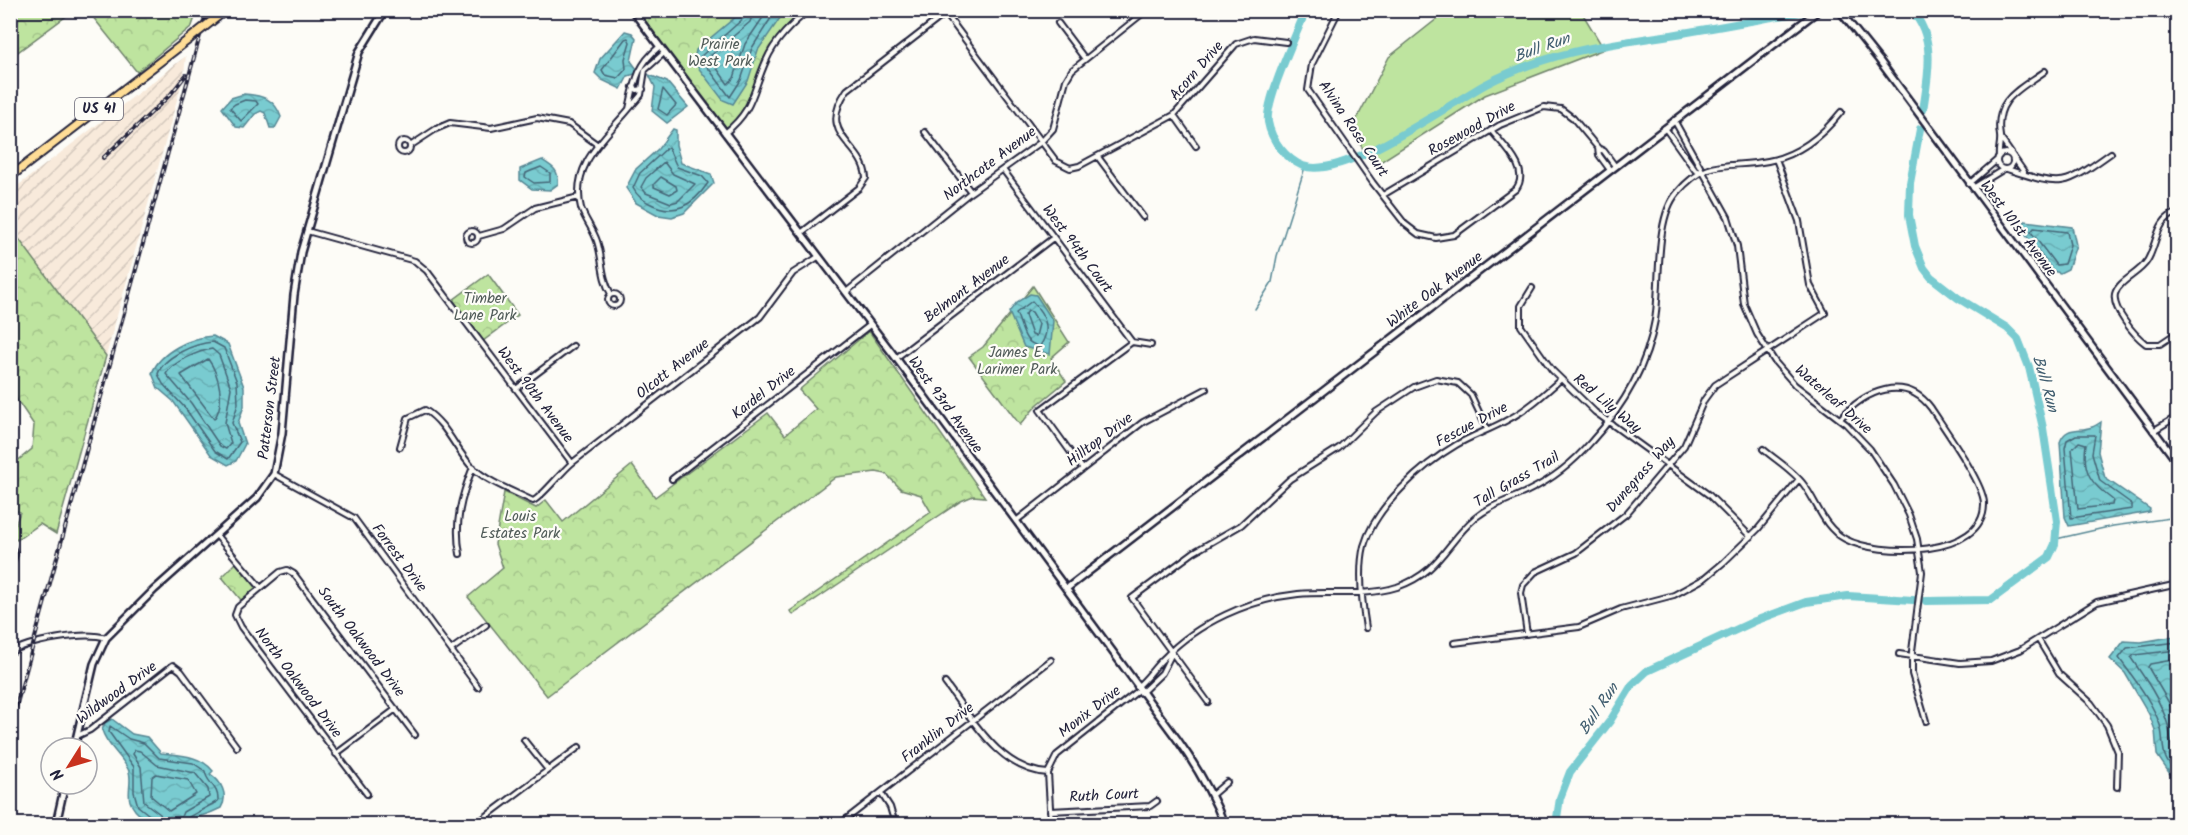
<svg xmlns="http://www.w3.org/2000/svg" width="2188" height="835" viewBox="0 0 2188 835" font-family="Kalam,sans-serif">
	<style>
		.industrial { fill: url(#industrial-furrows) }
		.green { fill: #bee49f; stroke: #70836d; stroke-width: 1.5 }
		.forest { fill: url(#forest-crowns); stroke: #70836d; stroke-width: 1.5 }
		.water { fill: url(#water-waves); stroke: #568794; stroke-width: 1.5 }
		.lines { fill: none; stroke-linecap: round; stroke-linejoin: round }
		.shore { stroke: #456677; stroke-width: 1.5 }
		.stream { stroke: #568794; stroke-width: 1.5 }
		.river { stroke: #79cbd0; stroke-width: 8 }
		.street-casing { stroke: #22223b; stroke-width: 8 }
		.secondary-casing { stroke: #22223b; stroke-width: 10 }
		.highway-casing { stroke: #22223b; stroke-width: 11 }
		.street { stroke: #fdfcf7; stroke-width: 4 }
		.secondary { stroke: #fdfcf7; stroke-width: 5 }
		.highway { stroke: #ffdd96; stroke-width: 7 }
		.rail-casing { stroke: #22223b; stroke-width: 4 }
		.rail { stroke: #fdfcf7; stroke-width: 1.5; stroke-dasharray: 4.5; stroke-linecap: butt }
		.highway-bridge-casing { stroke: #22223b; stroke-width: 11; stroke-linecap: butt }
		.highway-bridge { stroke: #ffdd96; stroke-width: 7 }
		.labels { text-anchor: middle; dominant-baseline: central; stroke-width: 4.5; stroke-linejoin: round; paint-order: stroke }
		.shield { fill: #fdfcf7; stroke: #646373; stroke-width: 1.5 }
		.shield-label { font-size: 14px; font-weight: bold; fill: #22223b }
		.park-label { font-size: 15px; fill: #515c59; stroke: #fdfcf7 }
		.street-label { font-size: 15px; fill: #22223b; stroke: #fdfcf7 }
		.water-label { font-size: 16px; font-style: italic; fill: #405d6f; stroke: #fdfcf7 }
	</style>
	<defs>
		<pattern id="industrial-furrows" width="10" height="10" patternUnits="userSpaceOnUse" patternTransform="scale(1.5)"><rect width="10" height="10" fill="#f8eadb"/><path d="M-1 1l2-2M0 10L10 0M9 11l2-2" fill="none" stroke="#d4c8bd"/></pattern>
		<pattern id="forest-crowns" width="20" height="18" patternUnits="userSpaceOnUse" patternTransform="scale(1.5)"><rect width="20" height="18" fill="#bee49f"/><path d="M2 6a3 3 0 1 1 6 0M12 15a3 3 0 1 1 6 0" fill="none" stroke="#a3c38a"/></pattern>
		<pattern id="water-waves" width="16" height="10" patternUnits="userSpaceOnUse" patternTransform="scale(1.5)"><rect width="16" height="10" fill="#79cbd0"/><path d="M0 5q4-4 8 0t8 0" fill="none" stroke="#68aeb4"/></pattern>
	</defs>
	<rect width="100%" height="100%" fill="#fdfcf7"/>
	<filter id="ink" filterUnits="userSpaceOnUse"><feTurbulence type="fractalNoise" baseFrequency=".0167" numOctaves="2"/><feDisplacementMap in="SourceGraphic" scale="12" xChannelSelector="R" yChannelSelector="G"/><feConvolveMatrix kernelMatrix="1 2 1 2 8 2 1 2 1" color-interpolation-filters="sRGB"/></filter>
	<g filter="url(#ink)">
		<path class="industrial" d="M186 56 184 74 106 356 11 229V191Z"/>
		<path class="green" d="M1447 11H1581L1604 49 1485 95 1374 166 1351 130 1389 57Z"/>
		<path class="forest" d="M11 10H73V11L11 57Z
			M789 10 795 18C784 30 773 41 766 55 753 80 753 111 726 128L721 126 635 11Z
			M88 11H197L192 26 137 72Z
			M19 239 106 356 56 534 40 524 17 540 12 535 20 512 11 509V466L32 449 34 425 11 391V245Z
			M488 274 518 315 483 341 453 300Z
			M1033 286 1069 342 1051 358 1066 381 1037 405 1020 425 969 357 983 347Z
			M869 331 985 497 973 496 961 501 794 614 791 613 790 611 931 512 921 495 901 489 886 474 876 472 836 477 547 696 468 597 503 568 495 544 504 492 536 508 546 500 563 522 632 465 655 497 768 413 785 435 816 409 799 390Z
			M236 563 256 587 241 600 222 577Z"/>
		<path class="water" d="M744 10 781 11 782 15 758 50 748 81 733 104 723 100 694 62 696 50Z
			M625 31 632 33 636 38 631 61 637 69 635 74 628 76 621 89 602 80 595 73 600 59Z
			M649 75 667 82 688 107 667 123 652 111 655 87Z
			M244 94C262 95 275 99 281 117L275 128H270L265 113 261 111 255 114 244 128 236 127 222 108 231 98Z
			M673 129 676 130V145L681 163 711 174 714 183 684 213 672 217 658 215 636 203 626 188 636 169 658 149Z
			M542 160C553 167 559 170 558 184L550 190 532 189 520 180V169Z
			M2025 221 2072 227 2076 245 2068 269 2060 273 2053 271 2021 229Z
			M1030 294 1036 295 1053 321 1050 354 1024 347 1009 312 1017 302Z
			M213 336 228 344 244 387V406L238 423 245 444 236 461 228 465 211 455 173 401 158 388 152 373C160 352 191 337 213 336Z
			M2101 422 2098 452 2105 478 2150 509 2149 512 2069 526 2065 517 2060 442C2066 425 2080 432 2092 427 2095 426 2098 424 2101 422Z
			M2177 636 2178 776 2172 777 2157 755 2155 730 2149 714 2125 673 2110 659 2124 641 2141 642Z
			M112 719 132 734 147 737 161 753C179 755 201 755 213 771L210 774C221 781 229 795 221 808 198 820 142 835 130 801 127 791 133 779 128 769 121 755 106 745 102 730L105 723Z"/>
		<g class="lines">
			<path class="shore" d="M747 10 745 17 700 57 730 97 741 80 752 48 776 10
				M754 10 750 22 709 57 728 84 734 78 745 44 768 10
				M625 39 628 38 630 42 625 59 626 69 618 78 605 75 602 70Z
				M663 89 676 105 667 115 658 109Z
				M245 100 256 101 258 104 241 121 230 108 235 104Z
				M668 147 677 167 702 176 708 183C693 205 675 217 649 203 642 199 637 196 633 188L640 173Z
				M664 162 673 174 695 184 678 201 671 203 646 193 641 187 646 178Z
				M541 167 550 173V182L534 183 525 177 526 173Z
				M661 177 676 186 677 190 670 194 654 187V184Z
				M2034 228 2067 232 2070 245 2064 264 2056 265 2031 232Z
				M1032 301C1045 315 1052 329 1040 346 1022 344 1023 327 1016 313Z
				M1028 311 1032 312 1039 324 1036 336 1032 335 1025 315Z
				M213 342 224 348 237 382 238 404 232 423 240 442 228 459 215 451 185 408 163 384 158 374C163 357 195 343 213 342Z
				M212 349 219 355 231 388 225 423 231 443 226 449 220 446 191 403 166 374C172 362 199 351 212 349Z
				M208 359C219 374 226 403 214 419L181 375Z
				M2076 435H2095L2092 453 2100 481 2132 504V509L2071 518 2065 448 2067 440Z
				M2079 442 2086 444C2082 472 2091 484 2113 500L2112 505 2078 509 2072 449Z
				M2178 642 2127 648 2119 658C2134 679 2151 699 2160 725 2165 741 2159 762 2178 771
				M2178 650 2134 655 2131 658C2145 678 2161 701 2168 725 2172 739 2169 748 2178 761
				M2178 659 2150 664 2148 667 2169 703 2178 726
				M156 774 188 780 196 794 169 811 151 796 152 777Z
				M155 824 153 818 138 806 134 792V767L109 732 110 726 129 739 144 743 159 758 193 763 205 771C206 783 219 786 218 801L189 817 186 824
				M163 824 160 814 144 802 141 767 133 754 135 750 140 751 157 765 195 773 208 789 209 797 183 812 178 824"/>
			<path class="stream" d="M1255 309 1272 282 1277 256 1305 167
				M2056 539 2113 526 2178 517"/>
			<path class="river" d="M1306 10C1297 33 1265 100 1268 122 1271 140 1286 159 1303 166 1343 181 1449 104 1486 84 1543 54 1601 45 1664 36 1712 29 1759 19 1807 11
				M1911 10C1937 37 1928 77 1923 110
				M1920 129 1910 183 1909 215 1915 246 1924 268 1931 277 1958 298 2007 328 2018 339 2029 367 2043 428 2057 521 2055 544 2049 557 1991 600 1926 601
				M1556 824 1560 798 1570 772 1610 721 1632 685 1647 671 1755 621 1806 602 1848 596 1913 600"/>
			<defs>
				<path id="street" d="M943 10 1056 161 1070 168 1079 166 1174 115 1236 44 1254 38 1286 42
					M1339 10 1312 64 1308 90 1373 183 1405 224 1418 234 1436 238 1454 235 1516 189C1531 169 1503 146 1491 130
					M1058 23 1085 59
					M659 47C637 65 635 82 629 109L641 95 645 70 664 53
					M633 87 637 90 643 89
					M1174 115 1196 146
					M1674 120 1728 217 1737 246 1744 304 1757 334 1775 362 1795 385 1846 424 1870 449 1894 485 1909 515 1917 539 1922 572 1912 651V674L1926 721
					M1665 128 1695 170 1701 173
					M925 132 971 192
					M725 133C754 110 752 92 766 61 775 40 792 24 809 10
					M2001 139 2024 172
					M398 147a6 6 0 1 1 12 0a6 6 0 1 1-12 0Z
					M410 146 436 129 450 123 491 128 537 118 569 124 598 145
					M1598 148 1604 151 1615 166
					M1997 161a8 8 0 1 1 16 0a8 8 0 1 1-16 0Z
					M1999 156C1998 149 2001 143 2000 136 1994 99 2019 90 2045 71
					M1098 157 1143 217
					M2007 169C2063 187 2062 188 2111 153
					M1004 171 1132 342
					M1969 184 1997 160
					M1973 188 2004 169
					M1383 195 1500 125 1544 107 1561 109 1573 118 1598 148 1599 155 1610 170
					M2178 213C2156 217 2157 246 2147 261 2140 273 2118 281 2115 294 2112 309 2134 335 2146 344H2160L2178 332
					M466 237a6 6 0 1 1 12 0a6 6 0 1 1-12 0Z
					M307 231 415 261 427 271 572 463
					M801 233 859 188 866 178C864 143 815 137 847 90L950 10
					M479 236 504 229 535 208 579 197
					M1532 288 1521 306V326L1552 370 1595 412 1709 495 1751 537
					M846 292 971 192 1041 142 1053 129 1066 80 1072 70 1147 10
					M608 300a6 6 0 1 1 12 0a6 6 0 1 1-12 0Z
					M611 294C601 277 603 259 597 241 593 229 585 220 581 208 570 165 605 138 629 109
					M896 358 1053 238
					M516 389 573 346
					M2153 431 2178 416
					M400 447 408 418 425 410C447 424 455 449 472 467 489 483 513 491 533 501 541 498 562 471 572 463L760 317 793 273 818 257
					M1763 449C1777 461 1794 471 1804 485 1818 504 1823 527 1845 539 1878 557 1986 558 1984 503 1983 482 1944 428 1931 408 1905 373 1864 391 1840 419
					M1082 468 1040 410 1132 342 1151 345
					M274 474 354 518 478 687
					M672 479 870 325
					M1016 521 1143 422 1206 389
					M216 535 261 588
					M10 543 15 554 10 571
					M460 554C454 523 461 497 473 467
					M1366 628C1362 603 1358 570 1364 546 1375 507 1422 465 1456 445 1473 435 1492 429 1509 419 1528 409 1544 394 1560 380
					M1527 634 1521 593 1523 585 1535 572 1576 553 1626 514 1684 446 1704 400 1715 385 1825 313 1810 285 1799 221 1776 159
					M2038 639 2059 674 2091 703 2107 725 2118 752 2117 787
					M1454 643 1579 627 1621 609 1674 595 1705 578 1724 562 1758 529 1799 479
					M452 649 486 625
					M10 653C28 641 85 631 106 638
					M1899 654 1960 663 1991 661 2020 650 2097 602 2178 584
					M945 683C972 718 999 770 1048 773
					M1137 687C1148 678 1154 667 1164 658 1197 623 1250 599 1298 594 1331 591 1365 597 1397 587 1440 572 1445 544 1475 518 1491 505 1509 500 1528 491 1553 479 1573 463 1591 442 1623 407 1647 367 1655 320 1661 285 1654 219 1677 193 1708 156 1729 169 1768 161 1799 155 1822 136 1841 112
					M1141 693 1162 673 1172 653
					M1208 702 1132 598 1194 552 1241 525 1290 479 1339 448 1376 412 1414 387 1436 379 1458 383 1471 395 1487 429
					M77 736 90 730 173 665 181 671 237 747
					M524 740 548 770
					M336 754 396 709
					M881 793 890 807 895 824
					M367 794 241 627 235 615 238 607 280 572 287 570 294 574 415 735
					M1213 794 1227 782
					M1050 811 1150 806 1157 801
					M476 824 579 747
					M840 824 1051 660
					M1051 824 1048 773 1057 755 1139 690"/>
				<path id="secondary" d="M632 10 896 358 1177 739C1197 767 1212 792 1224 824
					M1839 10 1879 60 2178 463
					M1066 589 1819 10
					M74 748 94 664 106 638 154 590 257 498 274 474 282 433 294 295 301 252 359 52 385 10
					M56 824 65 784"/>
				<path id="highway" d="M217 17 226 10
					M10 177 188 40"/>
			</defs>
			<use href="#street" class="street-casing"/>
			<use href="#secondary" class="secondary-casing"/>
			<use href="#highway" class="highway-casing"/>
			<use href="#street" class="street"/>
			<use href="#secondary" class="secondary"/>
			<use href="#highway" class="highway"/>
			<defs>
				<path id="rail" d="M103 158 170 95 186 75
					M10 729 207 10"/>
			</defs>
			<use href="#rail" class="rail-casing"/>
			<use href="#rail" class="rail"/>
			<defs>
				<path id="highway-bridge" d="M188 40 217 17"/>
			</defs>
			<use href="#highway-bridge" class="highway-bridge-casing"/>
			<use href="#highway-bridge" class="highway-bridge"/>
		</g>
	</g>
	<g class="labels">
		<rect class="shield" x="75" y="98" width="48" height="22" rx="4.5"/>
		<g class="shield-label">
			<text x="99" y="109">US 41</text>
		</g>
		<g class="park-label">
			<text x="720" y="45">Prairie<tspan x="720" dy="17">West Park</tspan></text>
			<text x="485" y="299">Timber<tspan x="485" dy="17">Lane Park</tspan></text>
			<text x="1017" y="353">James E.<tspan x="1017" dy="17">Larimer Park</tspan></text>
			<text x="520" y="517">Louis<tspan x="520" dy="17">Estates Park</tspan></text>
		</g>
		<g class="street-label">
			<text transform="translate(1197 71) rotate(-49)">Acorn Drive</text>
			<text transform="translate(1353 129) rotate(56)">Alvina Rose Court</text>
			<text transform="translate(1472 129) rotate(-29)">Rosewood Drive</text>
			<text transform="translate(990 164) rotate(-37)">Northcote Avenue</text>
			<text transform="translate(2018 229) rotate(53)">West 101st Avenue</text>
			<text transform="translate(1077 249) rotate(53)">West 94th Court</text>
			<text transform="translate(967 289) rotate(-37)">Belmont Avenue</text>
			<text transform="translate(1435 290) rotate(-37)">White Oak Avenue</text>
			<text transform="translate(673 369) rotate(-38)">Olcott Avenue</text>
			<text transform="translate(764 393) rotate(-38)">Kardel Drive</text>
			<text transform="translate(535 395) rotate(53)">West 90th Avenue</text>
			<text transform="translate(1833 400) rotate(41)">Waterleaf Drive</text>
			<text transform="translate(1607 404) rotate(40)">Red Lily Way</text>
			<text transform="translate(945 405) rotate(54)">West 93rd Avenue</text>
			<text transform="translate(270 408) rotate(-83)">Patterson Street</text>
			<text transform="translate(1472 425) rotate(-28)">Fescue Drive</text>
			<text transform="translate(1100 440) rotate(-37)">Hilltop Drive</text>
			<text transform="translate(1641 475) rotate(-49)">Dunegrass Way</text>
			<text transform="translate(1517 480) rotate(-30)">Tall Grass Trail</text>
			<text transform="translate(399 558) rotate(53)">Forrest Drive</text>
			<text transform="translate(361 642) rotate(53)">South Oakwood Drive</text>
			<text transform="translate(298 683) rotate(53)">North Oakwood Drive</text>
			<text transform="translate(117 693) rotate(-36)">Wildwood Drive</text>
			<text transform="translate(1090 712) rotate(-38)">Monix Drive</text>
			<text transform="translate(938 733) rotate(-38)">Franklin Drive</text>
			<text transform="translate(1104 796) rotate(-3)">Ruth Court</text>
		</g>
		<g class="water-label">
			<text transform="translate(1542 48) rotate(-20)">Bull Run</text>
			<text transform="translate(2045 384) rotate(74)">Bull Run</text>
			<text transform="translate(1599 709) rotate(-56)">Bull Run</text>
		</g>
	</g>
	<rect width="2188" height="835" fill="none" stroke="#fdfcf7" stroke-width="36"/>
	<rect x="18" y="18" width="2152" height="799" fill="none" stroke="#22223b" stroke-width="2" filter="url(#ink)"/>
	<g transform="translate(69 766) rotate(233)"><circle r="28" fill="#fdfcf7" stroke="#a5a5ac" stroke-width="1.5"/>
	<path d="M0-4.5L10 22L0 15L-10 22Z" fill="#c8321e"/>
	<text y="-9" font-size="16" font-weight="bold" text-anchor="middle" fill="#22223b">N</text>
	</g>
</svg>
